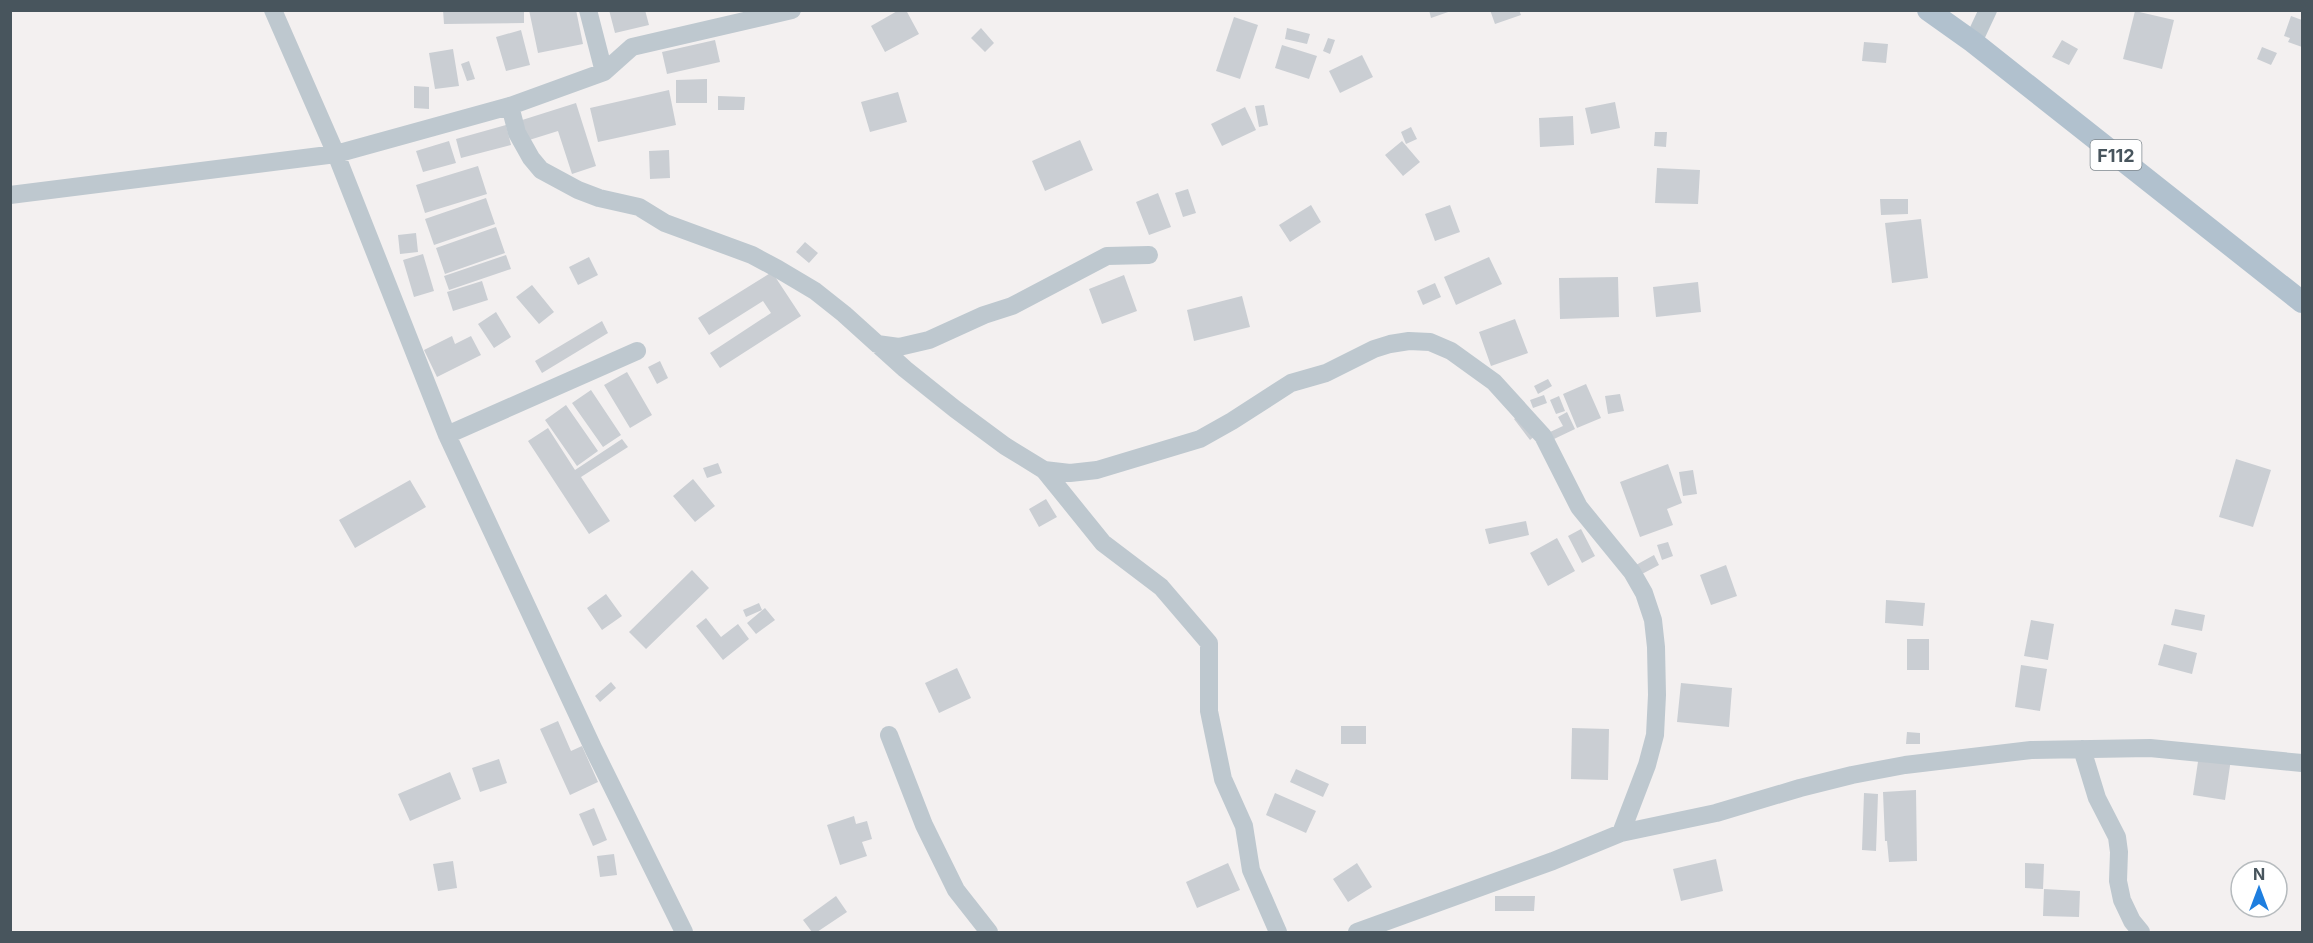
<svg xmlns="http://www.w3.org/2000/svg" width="2313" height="943" viewBox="0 0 2313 943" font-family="Inter,sans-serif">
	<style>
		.building { fill: #caced3 }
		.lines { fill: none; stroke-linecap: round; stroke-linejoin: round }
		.minor { stroke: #bec8cf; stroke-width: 18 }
		.major { stroke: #b1c1ce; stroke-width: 22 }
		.labels { text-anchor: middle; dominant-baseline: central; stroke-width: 4.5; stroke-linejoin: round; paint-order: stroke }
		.shield { fill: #fff; stroke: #7f888e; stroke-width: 1.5 }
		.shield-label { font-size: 18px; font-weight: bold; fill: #48555d }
	</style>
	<rect width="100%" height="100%" fill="#f3f0f0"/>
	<path class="building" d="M443 10H524V23L444 24Z
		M529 10H576L583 44 538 53Z
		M609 10H645L649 25 615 33Z
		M899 10H906L919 34 885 52 871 26Z
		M1429 10H1451V11L1431 18Z
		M1490 10H1519L1521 15 1495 24Z
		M2135 11 2174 20 2162 69 2123 59Z
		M2291 16 2302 20V47L2288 42 2290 38 2284 36Z
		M1234 17 1258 25 1240 79 1216 71Z
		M981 28 994 43 985 52 971 38Z
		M1287 28 1310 34 1307 44 1285 39Z
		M521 30 530 65 506 71 496 37Z
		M1328 38 1335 40 1330 54 1323 51Z
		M715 40 720 62 667 74 662 52Z
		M2062 40 2078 49 2069 65 2052 57Z
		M1864 42 1888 44 1886 63 1862 61Z
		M1282 45 1317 56 1309 79 1275 68Z
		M2262 47 2277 53 2271 65 2257 59Z
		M453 49 459 86 435 89 429 53Z
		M1362 55 1373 77 1340 93 1329 71Z
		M469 61 475 79 467 81 461 64Z
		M707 79V103H676V80Z
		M414 86 429 87V109L414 108Z
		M669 90 676 125 598 142 590 108Z
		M898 92 907 122 870 132 861 102Z
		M718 96 745 97 744 110H718Z
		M1615 102 1620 128 1591 134 1585 108Z
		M576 103 596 166 572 174 558 131 526 141 519 121Z
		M1264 105 1268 125 1259 127 1255 106Z
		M1245 107 1256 130 1222 146 1211 124Z
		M1573 116 1574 145 1540 147 1539 118Z
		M506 125 511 145 461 158 456 139Z
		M1411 127 1417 139 1406 144 1401 132Z
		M1655 132H1667L1666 147 1654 146Z
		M1080 140 1093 170 1045 191 1032 161Z
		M449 141 456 163 423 172 416 151Z
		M1402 141 1420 162 1403 176 1385 155Z
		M669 150 670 178 650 179 649 151Z
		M478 166 487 194 425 213 416 185Z
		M1657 168 1700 170 1698 204 1655 203Z
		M1188 189 1196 213 1183 217 1175 193Z
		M1158 193 1171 227 1149 235 1136 202Z
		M486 198 495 224 434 245 425 219Z
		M1880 199H1908V214L1881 215Z
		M1311 205 1321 222 1290 242 1279 225Z
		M1450 205 1460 232 1435 241 1425 214Z
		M1921 219 1928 278 1892 283 1885 223Z
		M496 227 505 253 445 274 436 248Z
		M416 233 418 252 400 254 398 235Z
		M805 242 818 253 809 263 796 252Z
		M423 254 434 291 414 297 403 260Z
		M506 255 511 269 449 290 444 276Z
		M589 257 598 275 578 285 569 267Z
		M1489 257 1502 284 1456 305 1444 277Z
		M772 272 801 316 720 368 710 353 771 313 763 301 709 335 698 318Z
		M1124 275 1137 311 1102 324 1089 289Z
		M1618 277 1619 317 1560 319 1559 278Z
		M482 281 488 300 453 311 447 292Z
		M1698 282 1701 312 1656 317 1653 287Z
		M1435 283 1441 297 1423 305 1417 291Z
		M532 285 554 312 539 324 516 297Z
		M1242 296 1250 327 1194 341 1187 310Z
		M496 312 511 337 494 348 478 324Z
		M1515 319 1528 353 1491 366 1479 332Z
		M602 321 608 333 542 373 535 361Z
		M452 336 455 344 471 336 481 355 437 377 424 350Z
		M660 361 668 378 657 384 648 367Z
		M627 372 652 415 630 428 604 385Z
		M1548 379 1552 386 1538 394 1534 386Z
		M1586 384 1601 418 1577 428 1563 394Z
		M591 390 621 435 603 447 572 403Z
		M1620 394 1624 411 1608 414 1605 396Z
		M1544 395 1547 403 1533 408 1530 400Z
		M1559 396 1565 411 1556 414 1550 400Z
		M566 405 598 451 577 466 545 420Z
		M1567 412 1575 429 1554 439 1550 432 1563 426 1558 417Z
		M1521 414 1537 434 1530 440 1514 419Z
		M548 428 575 470 622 439 628 447 581 477 610 521 589 534 528 441Z
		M2236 459 2271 470 2253 527 2219 517Z
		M718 463 722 473 707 478 703 468Z
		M1668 464 1682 503 1667 509 1673 525 1640 537 1620 482Z
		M1693 470 1697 494 1683 496 1679 472Z
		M693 479 715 506 695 522 673 496Z
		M410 480 426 507 355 548 339 520Z
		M1046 499 1057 517 1039 527 1029 509Z
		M1526 521 1529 535 1489 544 1485 529Z
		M1581 529 1595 556 1582 563 1568 536Z
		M1557 538 1575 571 1548 586 1530 553Z
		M1668 542 1673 556 1662 560 1657 545Z
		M1654 555 1659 565 1642 574 1636 565Z
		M1726 565 1737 596 1711 605 1700 575Z
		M692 570 709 588 646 649 629 632Z
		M606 594 622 616 602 630 587 608Z
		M1886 600 1925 603 1923 626 1885 623Z
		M759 603 762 610 746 617 743 610Z
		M765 608 775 620 756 634 747 623Z
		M2175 609 2205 615 2202 631 2171 625Z
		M706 618 721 637 738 624 749 639 723 660 696 626Z
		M2031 620 2054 624 2048 660 2024 656Z
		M1907 639H1929V670H1907Z
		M2164 644 2197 653 2192 674 2158 665Z
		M2021 665 2047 669 2040 711 2015 707Z
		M957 668 971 698 939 713 925 683Z
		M611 682 616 688 600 702 595 696Z
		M1681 683 1732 688 1729 727 1677 722Z
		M558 721 571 751 582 746 598 782 570 795 540 729Z
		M1341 726H1366V744H1341Z
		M1572 728 1609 729 1608 780 1571 779Z
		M1907 732 1920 733V744H1906Z
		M2199 755 2231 759 2225 800 2193 795Z
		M499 759 507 783 480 792 472 768Z
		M1296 769 1329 784 1323 797 1290 782Z
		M450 772 461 799 410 821 398 794Z
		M1916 790 1917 861 1889 862 1887 841H1885L1883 792Z
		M1275 793 1316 811 1306 833 1266 815Z
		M1864 793 1878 794 1876 851 1862 850Z
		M594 808 607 840 593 846 579 814Z
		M854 816 856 824 867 821 872 839 862 842 867 856 840 865 827 825Z
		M614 854 617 875 600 877 597 856Z
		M1716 859 1723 891 1681 901 1673 869Z
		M453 861 457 888 438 891 433 864Z
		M1228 863 1240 890 1197 908 1186 882Z
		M1357 863 1372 887 1348 902 1333 879Z
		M2025 863 2044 864 2043 889 2025 888Z
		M2044 889 2080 891 2079 917 2043 916Z
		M836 896 847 912 817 932H812L803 920Z
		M1495 896H1535L1534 911H1495Z"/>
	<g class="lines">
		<path class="minor" d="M273 10 336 154 447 435 594 750 684 932
			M588 10 604 72
			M1973 42 1988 10
			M510 106 517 133 531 158 541 170 578 190 599 198 639 207 665 223 752 255 778 269 815 291 844 314 905 369 955 409 1005 446 1044 470 1070 473 1097 470 1200 439 1232 421 1291 383 1326 373 1374 349 1390 344 1409 341 1430 342 1451 351 1494 382 1543 436 1579 507 1632 572 1644 593 1653 620 1656 647 1657 695 1655 735 1647 765 1621 833
			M10 195 336 154 510 106 604 72 632 47 792 10
			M877 344 899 347 929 340 984 315 1012 306 1107 256 1149 255
			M447 435 637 351
			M1044 470 1103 543 1161 587 1209 643V711L1223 779 1244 826 1251 870 1278 932
			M889 735 924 825 956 890 989 932
			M2082 749 2097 798 2117 837 2119 852 2118 881 2122 900 2132 921 2141 932
			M1357 932 1553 861 1621 833 1716 813 1800 788 1852 775 1905 765 2031 750 2150 748 2302 763"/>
		<path class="major" d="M1928 10 1973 42 2302 302"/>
	</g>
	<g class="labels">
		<rect class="shield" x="2090.5" y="140" width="51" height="30" rx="4.5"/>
		<g class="shield-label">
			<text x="2116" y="155">F112</text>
		</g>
	</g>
	<rect width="2313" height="943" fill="none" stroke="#48555d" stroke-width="24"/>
	<g transform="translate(2259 889)"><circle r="28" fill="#ffffff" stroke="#b6bbbe" stroke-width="1.5"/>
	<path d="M0-4.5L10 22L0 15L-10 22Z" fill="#1e7edf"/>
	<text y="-9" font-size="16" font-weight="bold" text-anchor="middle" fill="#48555d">N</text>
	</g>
</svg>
